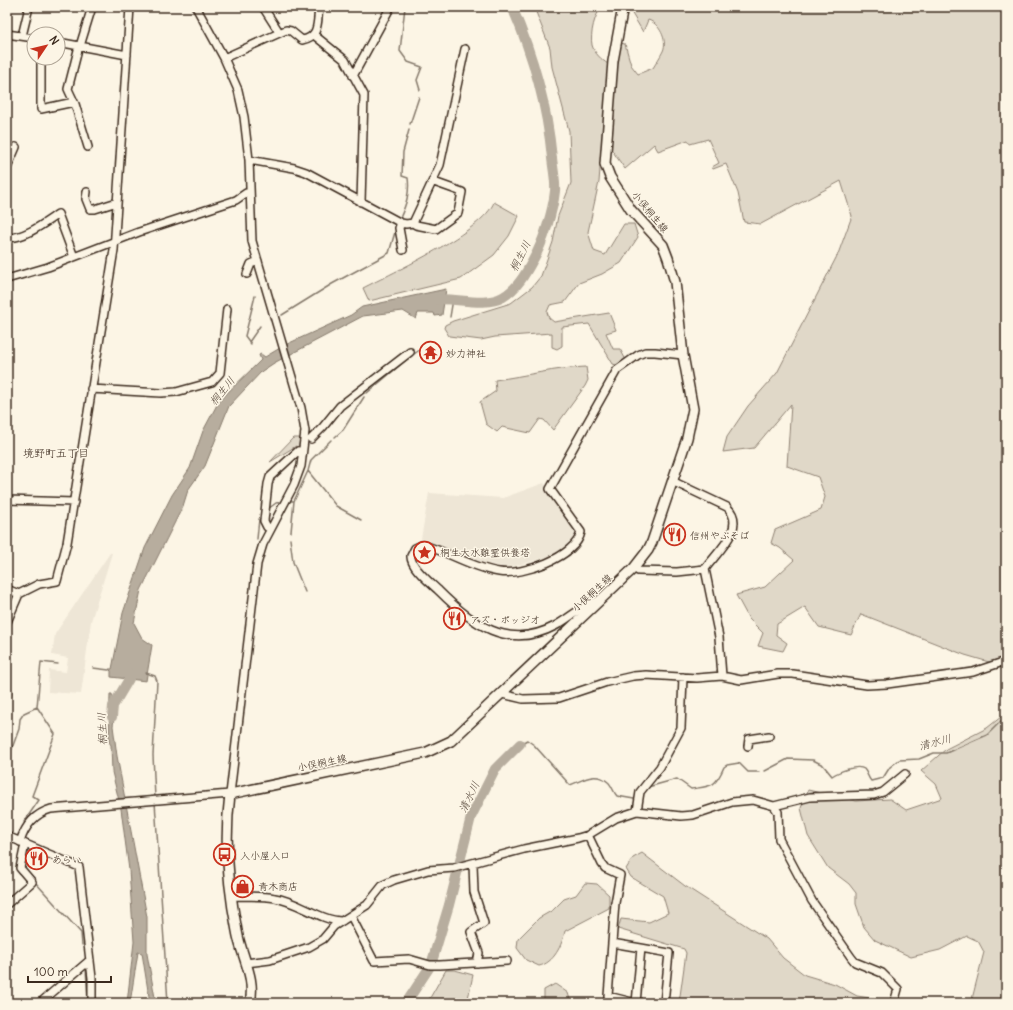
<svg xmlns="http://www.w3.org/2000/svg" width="1013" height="1010" viewBox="0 0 1013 1010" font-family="Delius,'Klee One',sans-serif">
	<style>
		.built { fill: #eee6d6 }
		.green { fill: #e0d8c8; stroke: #8e8173 }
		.water { fill: #b7ad9e; stroke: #85796b }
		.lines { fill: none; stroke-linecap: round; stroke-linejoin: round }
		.stream { stroke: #85796b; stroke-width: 1.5 }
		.river { stroke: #b7ad9e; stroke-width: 10 }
		.minor-casing { stroke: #3b2a1e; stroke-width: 10 }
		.major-casing { stroke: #3b2a1e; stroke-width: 12 }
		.minor { stroke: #fcf5e5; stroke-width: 7 }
		.major { stroke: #fcf5e5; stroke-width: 9 }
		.rail { stroke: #3b2a1e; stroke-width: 1.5; stroke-dasharray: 6 3; stroke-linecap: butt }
		.labels { text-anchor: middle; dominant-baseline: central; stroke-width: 3; stroke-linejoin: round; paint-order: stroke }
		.street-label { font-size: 10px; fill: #3b2a1e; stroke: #fcf5e5 }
		.poi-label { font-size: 10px; fill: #3b2a1e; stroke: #fcf5e5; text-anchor: start }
		.water-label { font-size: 11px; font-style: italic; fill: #605144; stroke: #fcf5e5 }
		.neighbourhood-label { font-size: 11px; fill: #3b2a1e; stroke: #fcf5e5 }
	</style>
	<rect width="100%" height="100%" fill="#fcf5e5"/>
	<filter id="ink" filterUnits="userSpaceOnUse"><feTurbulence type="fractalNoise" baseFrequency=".025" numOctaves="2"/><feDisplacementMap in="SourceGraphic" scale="8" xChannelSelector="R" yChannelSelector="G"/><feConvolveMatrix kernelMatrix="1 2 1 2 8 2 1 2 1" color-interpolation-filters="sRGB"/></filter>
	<g filter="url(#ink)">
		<path class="built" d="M544 483 577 530V533L563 550 554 556 506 568 456 556 421 539 429 493 503 498Z
			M110 553H112L91 621 81 694 48 692 49 670 66 672 68 658 52 655 55 634Z"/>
		<path class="green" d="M534 7H603C594 13 590 35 592 45 594 53 602 60 608 64L599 182 588 232 594 251 605 255 624 224H634L638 237 621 263 602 274 579 283 565 302 550 305 547 312 549 318 554 322 609 313 616 330 606 333 613 349H620L626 360 619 366 613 364 589 324 562 327V346L557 349 552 347V333L495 337 481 340 449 336 444 328 445 325 453 321 511 303 532 287 541 276 553 242 558 216 571 183 569 131 552 67 550 48Z
			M628 7H1006V658L989 662 965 655 861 614 851 635 819 627 805 607 777 624 776 635 787 643 783 651 758 646 763 633 749 619 736 595 765 587 794 560 780 548 771 543 775 530 821 510 825 497 818 477 787 466 791 404 754 448 723 452 727 437 748 406 777 373 838 254 852 216 841 181 761 224 744 222 738 193 726 164 713 169 712 167 719 163 708 139 690 144 688 140 658 151 654 144 625 169 609 146 620 43 625 44 631 65 638 74 653 68C656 63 660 57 663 51 668 40 659 23 648 20L643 32Z
			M494 202 519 216 509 236 494 255 461 279 369 301 363 288C392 273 484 231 494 202Z
			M586 367 588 380 585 386 553 430 544 420 540 419 530 433 502 427 497 432 486 424 480 402 496 391 495 380C525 376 555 368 586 367Z
			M293 438H300L298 453 296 446 270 462Z
			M1006 713V1003H971L984 952 978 941 967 936 940 950 911 957 875 940 864 927 856 904V893L849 884 828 868 808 836 801 808 808 790 856 801 890 799 906 810 942 798 936 784 921 771 946 749 987 728Z
			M642 853 685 886 767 939 783 958 805 975 835 984 857 996 877 999 885 1003H679L686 953 684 949 618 929 621 919 649 922 668 913 663 896 631 877 626 869 633 858Z
			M585 883 597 884 609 895V908L565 931C562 945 554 963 539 966L526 960 517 948 518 939 539 918 553 910 564 899 576 895Z
			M446 970H455L473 975 467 1003H427Z
			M555 984 568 993 571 1003H544V990Z"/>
		<path class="water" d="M446 289 442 315 435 316 434 313H418L416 319 403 311 363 316 274 363 262 371 229 406 205 466 188 490 183 506 141 590 134 623 142 638 152 645 146 681 111 677V671L109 669H112L123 613 145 548 172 495 190 468 203 431 219 401 261 360 259 355 261 354 265 357 285 345 351 315 362 307Z
			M110 694H112L115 710 113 726 117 756 147 917V954L156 1003H150L142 953 138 952 130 1003H127L134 942 129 870 121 809 112 772 111 745 109 742Z"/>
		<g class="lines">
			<path class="stream" d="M405 7 400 51 408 62 422 67 417 80 420 90
				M410 124 419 97
				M400 218C406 205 410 193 408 178L402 176 403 152 409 130
				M282 315 332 284 389 253 395 232
				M450 317 453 299
				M249 342 260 326
				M251 344 245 336 255 296
				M414 354 428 344V341
				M367 393 411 356
				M335 437 343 430 364 397
				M308 471 336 506 361 520
				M288 501H294L308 471 311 460 331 440
				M268 509 276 503 282 502
				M291 532 294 501
				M257 539 259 519
				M290 539 293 562 305 592
				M93 668 109 670
				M146 673 155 676 157 681 153 755 155 798
				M520 744 527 740 534 745 570 785C583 780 595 771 608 782 612 785 613 792 617 796L634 799
				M7 762 19 729 20 719 24 713 37 707
				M765 771 788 759 813 760 823 765 832 776C838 772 857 764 864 769 867 772 868 778 871 781L883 778 890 767 899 760 919 759 934 753H946L987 735 1006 716
				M228 778 246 629
				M648 787 677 779 691 789C711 786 715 788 724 767L727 765 739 763 748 772H759
				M155 802 168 1003
				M24 822 39 800 32 796 55 734 37 707 41 662 58 664
				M35 882 81 933 82 945
				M86 968 88 1003"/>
			<path class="river" d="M432 300C453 296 483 308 503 297 517 289 526 273 533 260 543 243 553 211 555 191 556 181 553 169 552 158 547 105 533 55 512 7
				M112 717 113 706 129 679 125 666
				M406 1003 431 965 449 905 471 817 495 769 520 744"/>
			<defs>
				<path id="minor" d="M263 7 279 32
					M7 34 34 38
					M314 35 345 60 364 95 361 202
					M22 36 29 7
					M58 42 127 55
					M79 46 68 89 75 104 88 147
					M80 46 92 7
					M41 58V109L74 102
					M224 58 286 30 291 31 302 40C320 37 317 22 319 7
					M353 76 390 8
					M249 160 294 168 306 172 401 223 406 224 413 223 440 165 465 49
					M7 168 16 147
					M87 192 86 199 90 209H95L117 202
					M401 223 399 228 403 250
					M413 223 416 225 436 229 458 213 462 192 434 182
					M7 238C25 238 43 224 58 214L74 257
					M247 274 251 264 258 261
					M7 279 48 267 139 232 236 200 246 193H250
					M91 389 161 393 176 392 212 382 220 373 227 309
					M311 439 323 427 340 406 410 352
					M672 481 727 507C748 527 716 553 705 569L719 637 722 676
					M7 500 74 502
					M270 529 267 527 264 521 268 484 270 477 298 451
					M634 568 638 571 677 572 705 569
					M7 589 19 594
					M598 601C582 605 570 618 555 626 508 651 472 624 439 591 432 584 410 567 411 556L415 548 422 545C448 551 472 568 499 572 522 576 576 557 581 532L550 489 617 370 638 355 645 352H655L683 355
					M7 622 19 594 39 584 57 581 67 543 114 250 130 7
					M7 690V694
					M502 694 523 699 559 698 607 682 633 676 646 675 697 678 722 676 741 680 778 674H793L867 685 887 684 973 672 1006 661
					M748 746 749 739 769 736
					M774 806 778 812 779 839 812 901 851 957 855 962 882 973 898 989 894 1003
					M637 811 640 792 660 767 681 728 683 677
					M588 835 602 864 605 868 620 875 615 903 608 996 636 1003
					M7 836 79 867 92 978V1003
					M20 842C25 826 34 814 51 809L230 794 257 564 263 544 294 485 301 466 305 431 301 408 252 241 249 160 244 117 238 90 224 58 196 7
					M473 864 474 892 484 923 471 932 479 953 477 963
					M232 896C246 897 262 895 275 898 297 901 321 921 342 921
					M7 904 32 882 20 868 25 844
					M351 916 374 961 409 959 430 965H440L507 961
					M612 943 641 948 636 1003
					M641 948 669 953 664 1003
					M246 963 270 960 309 947 323 939 334 926 367 905 383 885 394 880 428 870 454 868 524 849 578 838 588 835 616 818 637 811 681 816 693 815 732 802 753 800 774 806 810 797 874 795 883 792 905 774
					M40 1003 90 960"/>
				<path id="major" d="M250 1003C256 977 241 956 237 931 228 886 224 840 230 794L425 753 451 741 634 568 648 550 652 542 687 438 693 409 683 355 675 282 668 258 663 245 631 210 610 177 605 164 613 61 623 7"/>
			</defs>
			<use href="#minor" class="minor-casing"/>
			<use href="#major" class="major-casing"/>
			<use href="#minor" class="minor"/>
			<use href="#major" class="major"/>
			<path class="rail" d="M7 8V7"/>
		</g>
	</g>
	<defs>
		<symbol id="temple-ring" viewBox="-11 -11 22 22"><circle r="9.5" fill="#fcf5e5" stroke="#c8321e" stroke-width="1.5"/><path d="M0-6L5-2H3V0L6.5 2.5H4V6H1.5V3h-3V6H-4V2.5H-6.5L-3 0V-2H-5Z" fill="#c8321e"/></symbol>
		<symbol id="restaurant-ring" viewBox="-11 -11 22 22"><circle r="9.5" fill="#fcf5e5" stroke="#c8321e" stroke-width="1.5"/><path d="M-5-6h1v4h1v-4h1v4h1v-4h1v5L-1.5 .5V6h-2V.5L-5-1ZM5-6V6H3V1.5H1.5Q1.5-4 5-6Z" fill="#c8321e"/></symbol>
		<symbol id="sight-ring" viewBox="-11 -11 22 22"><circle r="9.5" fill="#fcf5e5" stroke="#c8321e" stroke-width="1.5"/><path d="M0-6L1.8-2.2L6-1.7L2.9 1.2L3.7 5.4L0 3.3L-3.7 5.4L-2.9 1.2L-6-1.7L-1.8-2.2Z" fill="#c8321e"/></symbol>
		<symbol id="bus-ring" viewBox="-11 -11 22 22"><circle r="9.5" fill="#fcf5e5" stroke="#c8321e" stroke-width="1.5"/><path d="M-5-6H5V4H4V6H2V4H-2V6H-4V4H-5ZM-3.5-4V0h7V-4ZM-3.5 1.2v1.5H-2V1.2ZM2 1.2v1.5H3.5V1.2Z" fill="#c8321e"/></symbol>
		<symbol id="shop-ring" viewBox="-11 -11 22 22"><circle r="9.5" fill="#fcf5e5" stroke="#c8321e" stroke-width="1.5"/><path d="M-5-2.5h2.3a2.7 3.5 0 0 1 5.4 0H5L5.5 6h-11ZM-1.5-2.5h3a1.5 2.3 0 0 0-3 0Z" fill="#c8321e"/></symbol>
	</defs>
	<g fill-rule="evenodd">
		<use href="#temple-ring" x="418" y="340" width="25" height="25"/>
		<use href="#restaurant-ring" x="662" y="522" width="25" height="25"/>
		<use href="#sight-ring" x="412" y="540" width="25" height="25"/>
		<use href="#restaurant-ring" x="442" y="606" width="25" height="25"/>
		<use href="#bus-ring" x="212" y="842" width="25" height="25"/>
		<use href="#restaurant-ring" x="24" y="846" width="25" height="25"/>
		<use href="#shop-ring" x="230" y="874" width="25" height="25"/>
	</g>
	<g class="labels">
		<g class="street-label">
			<text transform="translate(650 212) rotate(50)">小俣桐生線</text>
			<text transform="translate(592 593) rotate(-43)">小俣桐生線</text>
			<text transform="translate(322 763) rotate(-12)">小俣桐生線</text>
		</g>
		<g class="poi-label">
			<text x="446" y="353">妙力神社</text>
			<text x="690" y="535">信州やぶそば</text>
			<text x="440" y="552">桐生大水難霊供養塔</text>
			<text x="470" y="619">アズ・ポッジオ</text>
			<text x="240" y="855">入小屋入口</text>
			<text x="52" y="859">あらい</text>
			<text x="258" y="886">青木商店</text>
		</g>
		<g class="water-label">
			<text transform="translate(520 256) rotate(-63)">桐生川</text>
			<text transform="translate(222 391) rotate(-51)">桐生川</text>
			<text transform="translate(102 729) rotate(-92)">桐生川</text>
			<text transform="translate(935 742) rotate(-15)">清水川</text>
			<text transform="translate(469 797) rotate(-64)">清水川</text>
		</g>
		<g class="neighbourhood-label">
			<text x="56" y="453">境野町五丁目</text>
		</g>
	</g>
	<rect width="1013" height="1010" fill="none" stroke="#fcf5e5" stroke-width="24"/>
	<rect x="12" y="12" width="989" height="986" fill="none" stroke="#3b2a1e" stroke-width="1.5" filter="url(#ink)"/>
	<g transform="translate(46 46) rotate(55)"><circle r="19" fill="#fcf5e5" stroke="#afa495"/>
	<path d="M0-3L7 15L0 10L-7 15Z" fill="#c8321e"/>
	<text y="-6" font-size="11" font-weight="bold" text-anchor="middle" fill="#3b2a1e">N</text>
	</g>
	<path d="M28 976v6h83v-6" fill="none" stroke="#3b2a1e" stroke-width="2"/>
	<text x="34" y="976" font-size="12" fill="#3b2a1e" stroke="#fcf5e5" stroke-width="3" paint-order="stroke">100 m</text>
</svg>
